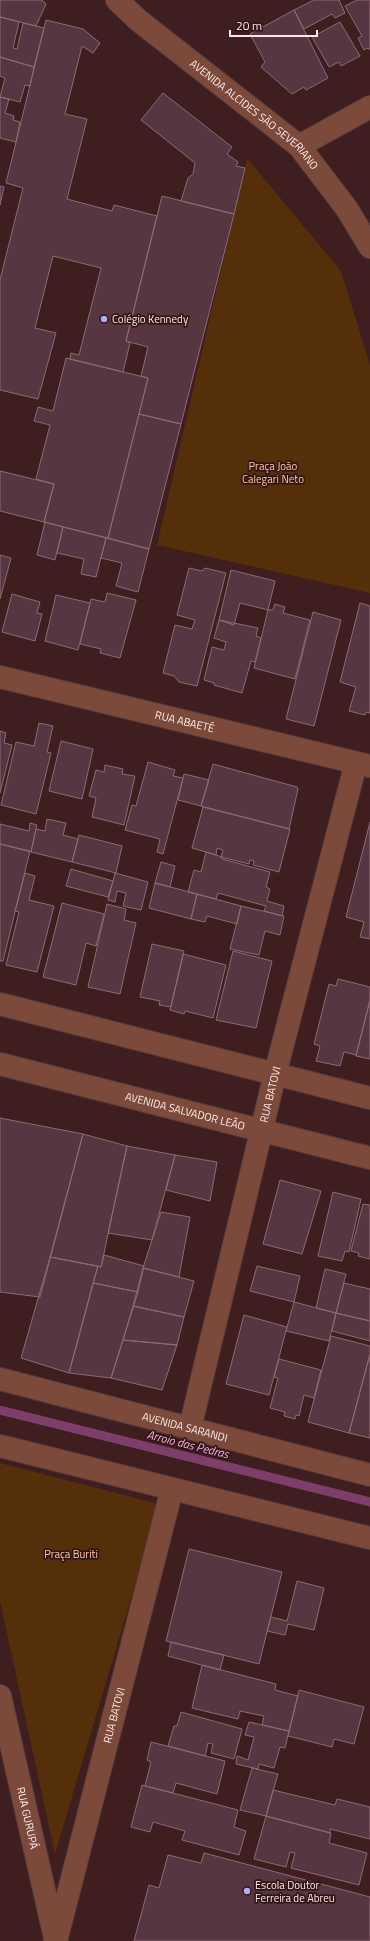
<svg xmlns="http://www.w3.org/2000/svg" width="370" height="1941" viewBox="0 0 370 1941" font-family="'Titillium Web',sans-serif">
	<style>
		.green { fill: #552e0a }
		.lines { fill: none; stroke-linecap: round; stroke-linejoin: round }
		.stream { stroke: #7d3f6a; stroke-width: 9 }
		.building { fill: #563640; stroke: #8e6a74 }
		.minor-casing { stroke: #593b3c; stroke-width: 24 }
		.tertiary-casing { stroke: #593b3c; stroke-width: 24 }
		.minor { stroke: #7c4a3a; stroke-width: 22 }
		.tertiary { stroke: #7c4a3a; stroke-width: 22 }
		.poi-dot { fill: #abaffb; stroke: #331516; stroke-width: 1.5 }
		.labels { text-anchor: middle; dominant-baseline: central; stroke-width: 3.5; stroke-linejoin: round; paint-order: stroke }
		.street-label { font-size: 11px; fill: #fdebeb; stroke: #331516 }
		.poi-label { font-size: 11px; fill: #fdebeb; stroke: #331516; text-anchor: start }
		.park-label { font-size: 11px; fill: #fecaa2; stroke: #331516 }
		.water-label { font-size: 12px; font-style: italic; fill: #f8aedf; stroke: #331516 }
	</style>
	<rect width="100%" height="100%" fill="#3e1e1f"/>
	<path class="green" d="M247 158 341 271 370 365V593L157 545Z
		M0 1463 159 1504 55 1854 0 1601Z"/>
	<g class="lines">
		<path class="stream" d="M0 1410 370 1502"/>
	</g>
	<path class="building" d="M0 0H42L46 4 36 26 0 17Z
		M314 0H339L345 13 335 18 332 14 304 29 294 10Z
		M357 0H370V49H368L367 48 364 50 358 38 362 36 345 6Z
		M294 10 328 78 306 90 304 87 292 94 261 67 265 62 250 34Z
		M0 17 19 22 13 48 17 49 23 23 44 28 34 67 0 57Z
		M46 20 83 29 100 43 93 53 82 46 65 114 87 119 67 199 112 211 114 205 157 216 126 341 130 343 123 372 70 359 71 353 79 355 101 268 53 256 35 328 56 333 38 399 0 390V280L23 188 6 183Z
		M340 22 360 56 341 66 339 62 329 67 312 37Z
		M0 57 34 67 30 86 25 85 20 102 0 97 5 78 0 76Z
		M163 93 232 147 227 154 238 162 236 166 245 168 234 214 181 201 188 178 193 174 195 163 141 120Z
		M0 97 9 99 5 113 14 116 13 120 20 122 16 142 0 138Z
		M0 186 4 187 0 205Z
		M162 196 234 214 181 424 139 414 148 378 141 376 148 347 126 341Z
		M66 358 148 378 108 538 44 522 54 484 36 479 50 425 34 421 38 407 53 411Z
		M139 414 181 424 149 549 108 538Z
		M0 471 54 484 44 522 0 511Z
		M45 522 63 527 55 560 37 555Z
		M63 527 106 538 96 577 81 574 84 559 57 553Z
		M106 538 149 549 138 592 116 586 122 563 101 558Z
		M0 555 11 558 0 599Z
		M189 568 202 571 205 568 226 573 197 686 179 682 174 676 163 673 175 625 192 629 195 620 177 615Z
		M231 570 275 581 268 610 240 603 234 625 219 620Z
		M107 593 136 600 120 658 100 653 101 649 80 644 91 599 105 602Z
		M12 594 40 602 37 613 42 614 35 641 2 632Z
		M56 595 90 603 78 650 45 641Z
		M360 603 370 606V713L366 712 365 715 349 711 356 687 340 682Z
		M275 604 285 607 283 613 310 620 295 679 254 668 268 610H273Z
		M313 612 341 620 314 726 286 719Z
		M219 620 258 628 256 636 261 638 255 662 251 661 242 693 214 685V683L204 680 212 647 224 650 226 642 214 638Z
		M39 723 53 726 47 752 51 753 36 814 1 805 16 742 34 746Z
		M0 731 6 733 4 743 12 745 0 793Z
		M61 741 93 749 82 799 49 791Z
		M148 762 175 770 173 776 183 778 163 854 157 852 160 839 125 830 132 805 136 806Z
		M213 764 297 787 298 789 289 829 201 806Z
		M105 765 123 769 122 774 135 776 124 825 92 817 96 798 89 796 96 770 104 772Z
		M184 774 209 780 201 806 178 800Z
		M203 807 290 829 279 872 253 865 254 861 250 860 249 864 221 857 223 850 217 848 216 855 192 848Z
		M47 819 66 823 63 835 78 839 72 862 31 852 36 829 45 831Z
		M370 822V939L360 937 364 922 346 917Z
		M30 823 37 825 31 852 0 844V824L29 831Z
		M79 835 122 846 116 873 72 862Z
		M0 844 30 851 3 961H0Z
		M206 852 222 857V859L270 872 266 887 270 889 267 901 284 906 282 916 264 911 266 906 218 893 216 899 188 892 194 870 201 872Z
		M161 862 175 866 170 887 155 883Z
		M71 869 113 881 108 897 66 886Z
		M25 873 35 876 29 900 54 906 37 972 6 965 19 912 15 911Z
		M115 873 148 882 141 910 123 906 126 893 117 891 115 902 108 900Z
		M155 883 197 894 191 919 149 908Z
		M197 894 241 906 237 924 207 916 205 922 191 919Z
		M62 903 104 914 96 946 86 943 76 985 43 977Z
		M107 904 126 909 124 920 136 923 120 994 88 987Z
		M241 906 284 916 280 935 265 931 259 955 230 949Z
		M152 944 184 951 171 1007 159 1005 160 1001 140 997Z
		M233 951 272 961 256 1028 216 1020Z
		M183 954 226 965 213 1018 185 1011 184 1014 170 1010Z
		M338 979 370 987V1000L356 1055 344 1052 340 1066 316 1061 320 1046 314 1044 329 984 336 986Z
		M370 1000V1059L356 1056Z
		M0 1118 83 1134 40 1297 0 1292Z
		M83 1134 127 1146 101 1267 50 1257Z
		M127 1146 175 1155 152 1240 108 1233Z
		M175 1155 217 1162 210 1201 166 1190Z
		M280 1180 321 1191 302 1254 263 1244Z
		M333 1192 361 1199 349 1252 345 1251 342 1261 318 1256Z
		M363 1204 370 1205V1259L358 1256 359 1253 351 1251Z
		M161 1212 190 1217 179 1277 143 1268Z
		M104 1255 144 1266 138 1292 93 1283 98 1266 101 1267Z
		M50 1257 98 1266 69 1373 21 1358Z
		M257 1266 300 1276 294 1302 250 1291Z
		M143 1268 194 1281 184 1317 133 1306Z
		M325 1269 346 1274 336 1313 316 1308Z
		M93 1283 138 1292 111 1378 69 1373Z
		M344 1283 370 1289V1321L336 1313Z
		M294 1302 336 1313 329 1341 286 1331Z
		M133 1306 184 1317 177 1345 123 1340Z
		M336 1313 370 1321V1341L332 1331Z
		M244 1315 287 1327 269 1395 226 1384Z
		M331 1336 370 1346V1354L349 1433 308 1422Z
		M123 1340 177 1345 162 1390 111 1378Z
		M370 1354V1438L349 1433Z
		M279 1359 321 1370 314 1398 304 1395 299 1416 296 1415 295 1419 284 1416 285 1412 270 1408 278 1378 274 1377Z
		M189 1549 282 1572 259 1664 166 1641Z
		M297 1581 324 1588 314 1630 288 1624 285 1635 267 1631 271 1617 287 1621Z
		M171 1642 224 1655 220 1670 168 1656Z
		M202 1665 276 1684 275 1690 298 1696 289 1731 262 1725 264 1716 240 1711 238 1719 192 1708Z
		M299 1690 364 1707 354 1744 334 1739 332 1747 288 1736Z
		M181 1712 242 1729 234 1759 211 1753 213 1744 208 1743 205 1756 168 1746 174 1726H177Z
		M249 1722 289 1731 285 1748 280 1747 274 1768 259 1764 258 1769 236 1764 237 1756 248 1760 254 1737 245 1735Z
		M151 1742 225 1761 217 1794 176 1783 173 1793 145 1786 151 1762 147 1760Z
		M252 1768 278 1774 266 1816 240 1810Z
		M142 1785 238 1810 234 1827 246 1831 239 1855 182 1840 185 1831 153 1822 150 1832 131 1827Z
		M273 1790 335 1805 337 1799 370 1807V1839L330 1829V1833L266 1816Z
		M266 1816 331 1833 329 1843 367 1853 359 1885 291 1868 295 1853 290 1852 286 1867 254 1859Z
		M204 1853 370 1897V1941H134L149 1885 159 1888 168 1855 201 1863Z"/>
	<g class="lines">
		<defs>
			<g id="minor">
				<path id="s1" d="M117 0 138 20 299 146 347 209 370 247"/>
				<path d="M299 146 370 107"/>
				<path d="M0 1004 370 1098"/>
				<path id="s2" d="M0 1064 370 1158"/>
				<path id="s3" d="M190 1428 275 1074 356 763"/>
				<path id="s4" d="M0 1696 55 1938"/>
				<path id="s5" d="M56 1941 172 1489"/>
			</g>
			<g id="tertiary">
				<path id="s6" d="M0 677 370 766"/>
				<path id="s7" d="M0 1379 370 1475"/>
				<path d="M0 1446 370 1538"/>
			</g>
		</defs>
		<use href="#minor" class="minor-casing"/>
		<use href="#tertiary" class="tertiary-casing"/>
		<use href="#minor" class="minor"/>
		<use href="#tertiary" class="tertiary"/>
	</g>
	<g class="poi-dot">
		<circle cx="104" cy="319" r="4"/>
		<circle cx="247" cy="1891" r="4"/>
	</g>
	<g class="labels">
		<g class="street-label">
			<text stroke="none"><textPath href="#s1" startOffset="179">AVENIDA ALCIDES SÃO SEVERIANO</textPath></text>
			<text stroke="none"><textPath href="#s6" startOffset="190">RUA ABAETÉ</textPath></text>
			<text stroke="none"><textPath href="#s3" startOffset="343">RUA BATOVI</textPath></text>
			<text stroke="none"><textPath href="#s2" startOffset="191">AVENIDA SALVADOR LEÃO</textPath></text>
			<text stroke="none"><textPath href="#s7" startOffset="191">AVENIDA SARANDI</textPath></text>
			<text stroke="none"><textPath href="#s5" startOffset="233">RUA BATOVI</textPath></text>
			<text stroke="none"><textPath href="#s4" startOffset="125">RUA GURUPÁ</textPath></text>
		</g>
		<g class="poi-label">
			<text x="112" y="319">Colégio Kennedy</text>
			<text x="255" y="1885">Escola Doutor<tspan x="255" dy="13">Ferreira de Abreu</tspan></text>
		</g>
		<g class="park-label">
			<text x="273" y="466">Praça João<tspan x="273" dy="13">Calegari Neto</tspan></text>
			<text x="71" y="1554">Praça Buriti</text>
		</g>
		<g class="water-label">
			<text transform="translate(188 1444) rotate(14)">Arroio das Pedras</text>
		</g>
	</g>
	<path d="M230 30v6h87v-6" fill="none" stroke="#fdebeb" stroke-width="2"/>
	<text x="236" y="30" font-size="12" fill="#fdebeb" stroke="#331516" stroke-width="3" paint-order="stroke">20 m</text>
</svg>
